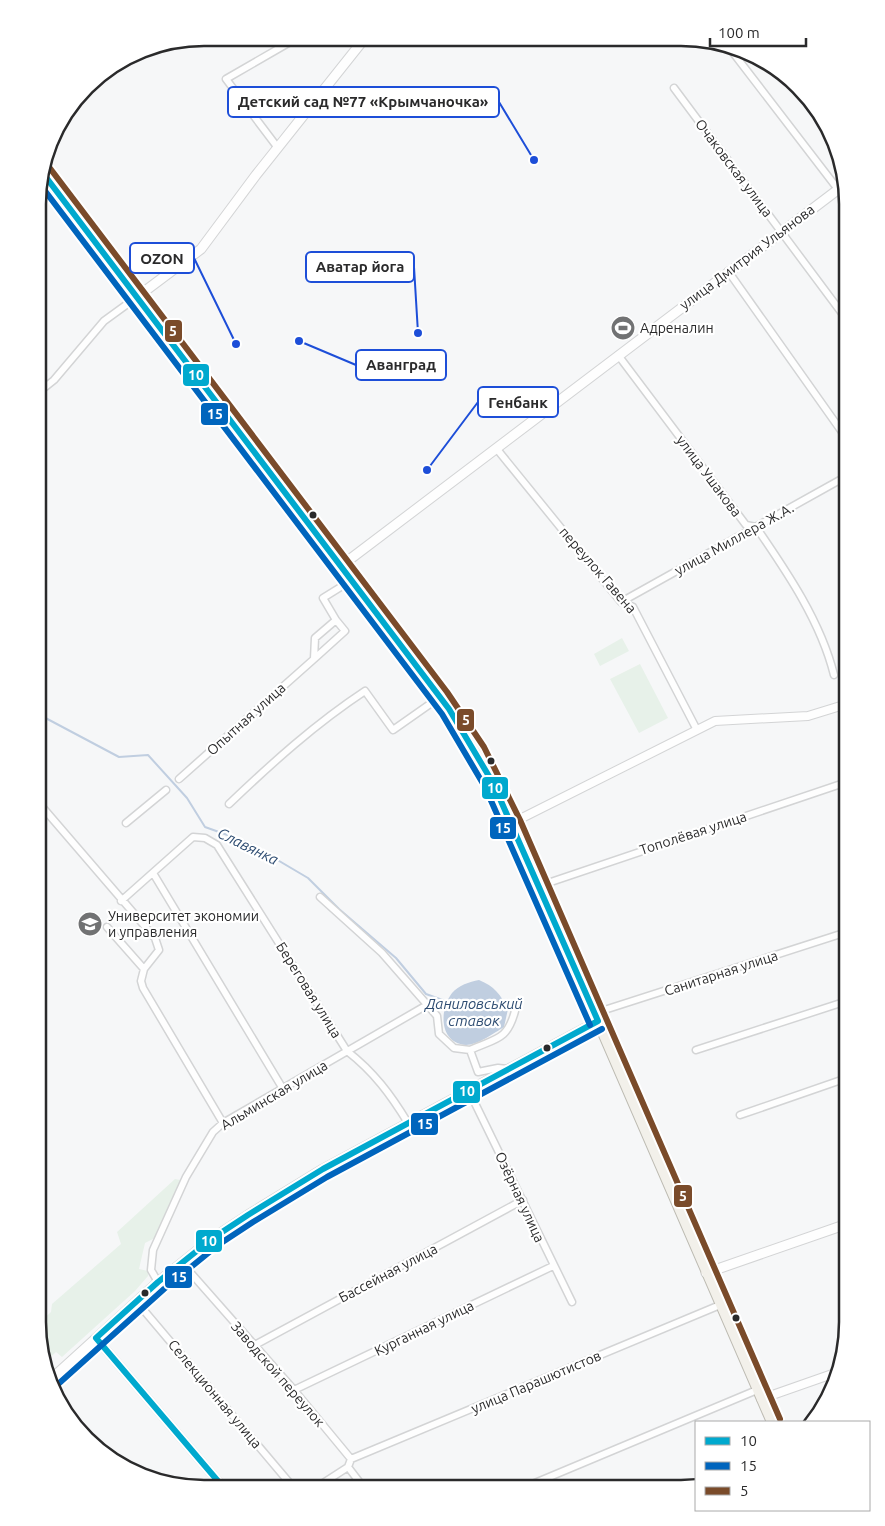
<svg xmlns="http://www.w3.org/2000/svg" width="885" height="1526" viewBox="0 0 885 1526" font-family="Ubuntu,sans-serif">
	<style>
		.green { fill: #e7f1e9 }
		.water { fill: #c0cee0 }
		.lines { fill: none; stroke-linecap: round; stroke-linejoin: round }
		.stream { stroke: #c0cee0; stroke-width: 2 }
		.minor-casing { stroke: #d3d4d5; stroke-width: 9 }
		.tertiary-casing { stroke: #d3d4d5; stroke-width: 10 }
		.secondary-casing { stroke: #d3d4d5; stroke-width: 11 }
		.primary-casing { stroke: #bdbbb2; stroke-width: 12 }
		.minor { stroke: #fefefe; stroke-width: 6 }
		.tertiary { stroke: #fefefe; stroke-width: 8 }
		.secondary { stroke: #fefefe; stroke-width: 9 }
		.primary { stroke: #f2f0ea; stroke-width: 10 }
		.bus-1-casing { stroke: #fff; stroke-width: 10 }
		.bus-2-casing { stroke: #fff; stroke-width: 10 }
		.bus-3-casing { stroke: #fff; stroke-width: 10 }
		.bus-1 { stroke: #00a9ce; stroke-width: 6 }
		.bus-2 { stroke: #0065bd; stroke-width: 6 }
		.bus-3 { stroke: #7a4b2a; stroke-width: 6 }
		.bus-dot { fill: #2a2a2b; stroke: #fff; stroke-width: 2 }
		.labels { text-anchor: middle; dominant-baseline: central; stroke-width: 4.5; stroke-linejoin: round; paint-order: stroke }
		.street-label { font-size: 14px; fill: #2a2a2b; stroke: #fff }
		.poi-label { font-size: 14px; fill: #2a2a2b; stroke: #fff; text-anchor: start }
		.water-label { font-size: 15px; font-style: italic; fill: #2f4d72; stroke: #fff }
		.rim { fill: none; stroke: #2a2a2b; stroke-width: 2.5 }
		.leader { fill: none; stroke: #1d4ed8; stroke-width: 2 }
		.callout-dot { fill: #1d4ed8; stroke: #fff; stroke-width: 2 }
		.callout { fill: #fff; stroke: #1d4ed8; stroke-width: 2 }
		.callout-label { font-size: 15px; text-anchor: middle; font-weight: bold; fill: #2a2a2b }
		.line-badge { stroke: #fff; stroke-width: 2 }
		.badge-label { font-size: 14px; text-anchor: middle; font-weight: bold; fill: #fff }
	</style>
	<rect width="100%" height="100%" fill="#f6f7f8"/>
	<path class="green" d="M622 638 629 651 600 666 594 654Z
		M640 664 668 718 639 733 610 679Z
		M175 1179 180 1180 177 1192 157 1237 145 1243 139 1269 148 1271V1276L135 1291 62 1357 56 1352 44 1363 38 1324 51 1312 52 1304 121 1244 117 1232Z"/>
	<path class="water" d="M479 980C494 986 501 995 508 1009L504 1027C494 1033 478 1045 466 1045 439 1043 439 1010 452 993 459 985 469 982 479 980Z"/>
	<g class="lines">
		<path class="stream" d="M38 714 119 757 148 755 187 798 205 827 247 842 308 878 339 909 396 958 426 994 448 1002"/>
		<defs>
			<path id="minor" d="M731 50 847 201
				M674 88 847 320
				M278 148 226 79 297 38
				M728 271 847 439
				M618 355 746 525 756 527C787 572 821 622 834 675
				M39 392 54 380 104 321 137 297
				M496 448 621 602 633 607 697 730
				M621 602 847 476
				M314 659 345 631 336 620
				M179 779 314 659 315 638 336 620 323 598 352 580
				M38 802 155 938 159 950 144 969 107 927
				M229 804C272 763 315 724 365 691L393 730 440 697
				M126 823 166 790
				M153 873 283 1089
				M539 886 847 782
				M320 897 382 953 437 1016 439 1034 454 1048 470 1050
				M121 901 193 837 205 838 217 845 347 1051C374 1072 391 1095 408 1123
				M144 969 141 981 143 988 223 1123
				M595 1013 847 932
				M696 1050 847 1001
				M508 1069 498 1068 478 1072 470 1050C496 1038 507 1041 515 1011
				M469 1091 572 1302
				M740 1115 847 1078
				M182 1263 294 1390 351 1459 348 1467 364 1488
				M158 1282 151 1270 153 1250 186 1177 213 1132 223 1123 427 1005
				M136 1301 293 1487
				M253 1346 523 1200
				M294 1390 553 1266
				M351 1459 720 1305
				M317 1487 348 1467
				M523 1488 757 1390"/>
			<path id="tertiary" d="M512 823 715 721 808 716 847 704
				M96 1338 223 1487
				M761 1399 838 1372"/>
			<path id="secondary" d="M137 297 201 249 256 175 365 38
				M341 566 844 185
				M706 1273 847 1224
				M50 1380 158 1282 213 1238 248 1215 323 1169 598 1021"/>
			<path id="primary" d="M42 172 440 697 476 751 512 823 772 1422"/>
		</defs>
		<use href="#minor" class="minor-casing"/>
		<use href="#tertiary" class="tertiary-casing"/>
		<use href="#secondary" class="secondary-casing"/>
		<use href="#primary" class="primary-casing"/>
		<use href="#minor" class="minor"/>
		<use href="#tertiary" class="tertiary"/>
		<use href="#secondary" class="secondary"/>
		<use href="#primary" class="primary"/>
		<defs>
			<path id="bus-1" d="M42 172 449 709 493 783 598 1021
				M96 1338 158 1282 213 1238 248 1215 323 1169 598 1021
				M96 1338 223 1487"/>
			<path id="bus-2" d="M39 183 442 714 485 787 590 1025
				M56 1386 164 1289 218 1245 253 1222 327 1177 602 1029"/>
			<path id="bus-3" d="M49 167 447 692 484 747 520 820 780 1419"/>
		</defs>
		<use href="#bus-1" class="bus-1-casing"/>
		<use href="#bus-2" class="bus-2-casing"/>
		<use href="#bus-3" class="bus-3-casing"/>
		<use href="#bus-1" class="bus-1"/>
		<use href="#bus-2" class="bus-2"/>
		<use href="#bus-3" class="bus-3"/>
	</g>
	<defs>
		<symbol id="stadium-disc" viewBox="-11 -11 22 22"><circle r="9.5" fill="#717273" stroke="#fff"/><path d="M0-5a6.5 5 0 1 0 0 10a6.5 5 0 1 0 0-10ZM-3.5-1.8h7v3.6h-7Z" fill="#fff"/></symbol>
		<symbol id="university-disc" viewBox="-11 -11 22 22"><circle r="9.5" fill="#717273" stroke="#fff"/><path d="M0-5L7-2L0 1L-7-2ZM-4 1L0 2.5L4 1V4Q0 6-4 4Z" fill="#fff"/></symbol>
	</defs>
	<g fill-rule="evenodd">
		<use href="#stadium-disc" x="609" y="314" width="28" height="28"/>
		<use href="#university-disc" x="76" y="910" width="28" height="28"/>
	</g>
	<g class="bus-dot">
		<circle cx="313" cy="515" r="4.5"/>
		<circle cx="491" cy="761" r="4.5"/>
		<circle cx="547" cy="1048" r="4.5"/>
		<circle cx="145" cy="1293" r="4.5"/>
		<circle cx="736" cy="1318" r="4.5"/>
	</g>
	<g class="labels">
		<g class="street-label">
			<text transform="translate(734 168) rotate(53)">Очаковская улица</text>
			<text transform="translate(747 257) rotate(-37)">улица Дмитрия Ульянова</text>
			<text transform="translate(709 476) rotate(53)">улица Ушакова</text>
			<text transform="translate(734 539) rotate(-29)">улица Миллера Ж.А.</text>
			<text transform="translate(598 570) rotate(49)">переулок Гавена</text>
			<text transform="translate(246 719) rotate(-42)">Опытная улица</text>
			<text transform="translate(693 833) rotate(-18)">Тополёвая улица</text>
			<text transform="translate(721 973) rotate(-18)">Санитарная улица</text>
			<text transform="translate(309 990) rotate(58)">Береговая улица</text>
			<text transform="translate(274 1095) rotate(-31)">Альминская улица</text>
			<text transform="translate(520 1197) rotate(65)">Озёрная улица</text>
			<text transform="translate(388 1273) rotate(-28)">Бассейная улица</text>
			<text transform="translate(424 1328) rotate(-26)">Курганная улица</text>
			<text transform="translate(278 1374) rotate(49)">Заводской переулок</text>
			<text transform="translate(536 1382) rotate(-23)">улица Парашютистов</text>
			<text transform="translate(215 1394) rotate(50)">Селекционная улица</text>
		</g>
		<g class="poi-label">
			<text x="640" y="328">Адреналин</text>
			<text x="108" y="916">Университет экономии<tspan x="108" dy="16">и управления</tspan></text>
		</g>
		<g class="water-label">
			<text transform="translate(248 846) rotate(26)">Славянка</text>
			<text x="474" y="1003">Даниловський<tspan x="474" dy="17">ставок</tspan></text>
		</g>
	</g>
	<path d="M0 0H885V1526H0ZM204 46H681A158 158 0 0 1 839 204V1322A158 158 0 0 1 681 1480H204A158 158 0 0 1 46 1322V204A158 158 0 0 1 204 46Z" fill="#fff" fill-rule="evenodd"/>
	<path class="rim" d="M204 46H681A158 158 0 0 1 839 204V1322A158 158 0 0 1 681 1480H204A158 158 0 0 1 46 1322V204A158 158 0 0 1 204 46Z"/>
	<path class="leader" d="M534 160L499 102M236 344L194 258M418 333L414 267M299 341L356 365M427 470L478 402"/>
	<g class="callout-dot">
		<circle cx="534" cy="160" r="5"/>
		<circle cx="236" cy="344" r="5"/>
		<circle cx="418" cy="333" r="5"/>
		<circle cx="299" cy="341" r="5"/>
		<circle cx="427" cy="470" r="5"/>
	</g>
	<g class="callout">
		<rect x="228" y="87" width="271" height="30" rx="5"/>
		<rect x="130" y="243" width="64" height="30" rx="5"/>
		<rect x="306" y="252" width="108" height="30" rx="5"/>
		<rect x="356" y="350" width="90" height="30" rx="5"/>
		<rect x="478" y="387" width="80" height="30" rx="5"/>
	</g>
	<g class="callout-label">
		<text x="363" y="107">Детский сад №77 «Крымчаночка»</text>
		<text x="162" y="264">OZON</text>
		<text x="360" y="272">Аватар йога</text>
		<text x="401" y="370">Аванград</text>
		<text x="518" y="408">Генбанк</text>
	</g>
	<g class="line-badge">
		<rect x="164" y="319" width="19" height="24" rx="5" fill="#7a4b2a"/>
		<rect x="182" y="363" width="28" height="24" rx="5" fill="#00a9ce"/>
		<rect x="200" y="402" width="29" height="24" rx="5" fill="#0065bd"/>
		<rect x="456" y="708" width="19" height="24" rx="5" fill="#7a4b2a"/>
		<rect x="481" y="776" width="28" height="24" rx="5" fill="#00a9ce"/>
		<rect x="489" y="816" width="28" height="24" rx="5" fill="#0065bd"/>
		<rect x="452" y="1080" width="29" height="24" rx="5" fill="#00a9ce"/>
		<rect x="410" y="1112" width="29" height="24" rx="5" fill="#0065bd"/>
		<rect x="673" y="1184" width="20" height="24" rx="5" fill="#7a4b2a"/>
		<rect x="195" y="1229" width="28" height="24" rx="5" fill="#00a9ce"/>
		<rect x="164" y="1265" width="29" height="24" rx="5" fill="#0065bd"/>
	</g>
	<g class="badge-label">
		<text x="173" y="336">5</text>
		<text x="196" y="380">10</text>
		<text x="215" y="419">15</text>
		<text x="466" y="725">5</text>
		<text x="495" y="793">10</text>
		<text x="503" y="833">15</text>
		<text x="467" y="1096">10</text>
		<text x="425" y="1129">15</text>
		<text x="683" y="1201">5</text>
		<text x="209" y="1246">10</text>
		<text x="179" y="1282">15</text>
	</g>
	<rect x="695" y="1421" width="175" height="90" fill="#ffffff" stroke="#aaaaaa"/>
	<rect x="705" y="1437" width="25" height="8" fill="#00a9ce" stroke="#aaaaaa"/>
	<text x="740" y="1446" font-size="15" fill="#2a2a2b">10</text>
	<rect x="705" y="1462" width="25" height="8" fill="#0065bd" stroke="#aaaaaa"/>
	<text x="740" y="1471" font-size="15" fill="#2a2a2b">15</text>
	<rect x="705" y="1487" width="25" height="8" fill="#7a4b2a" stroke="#aaaaaa"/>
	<text x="740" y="1496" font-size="15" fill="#2a2a2b">5</text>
	<path d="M710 38v8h96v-8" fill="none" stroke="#2a2a2b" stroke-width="2.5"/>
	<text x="718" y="38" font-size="15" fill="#2a2a2b" stroke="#ffffff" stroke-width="4" paint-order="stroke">100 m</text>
</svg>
